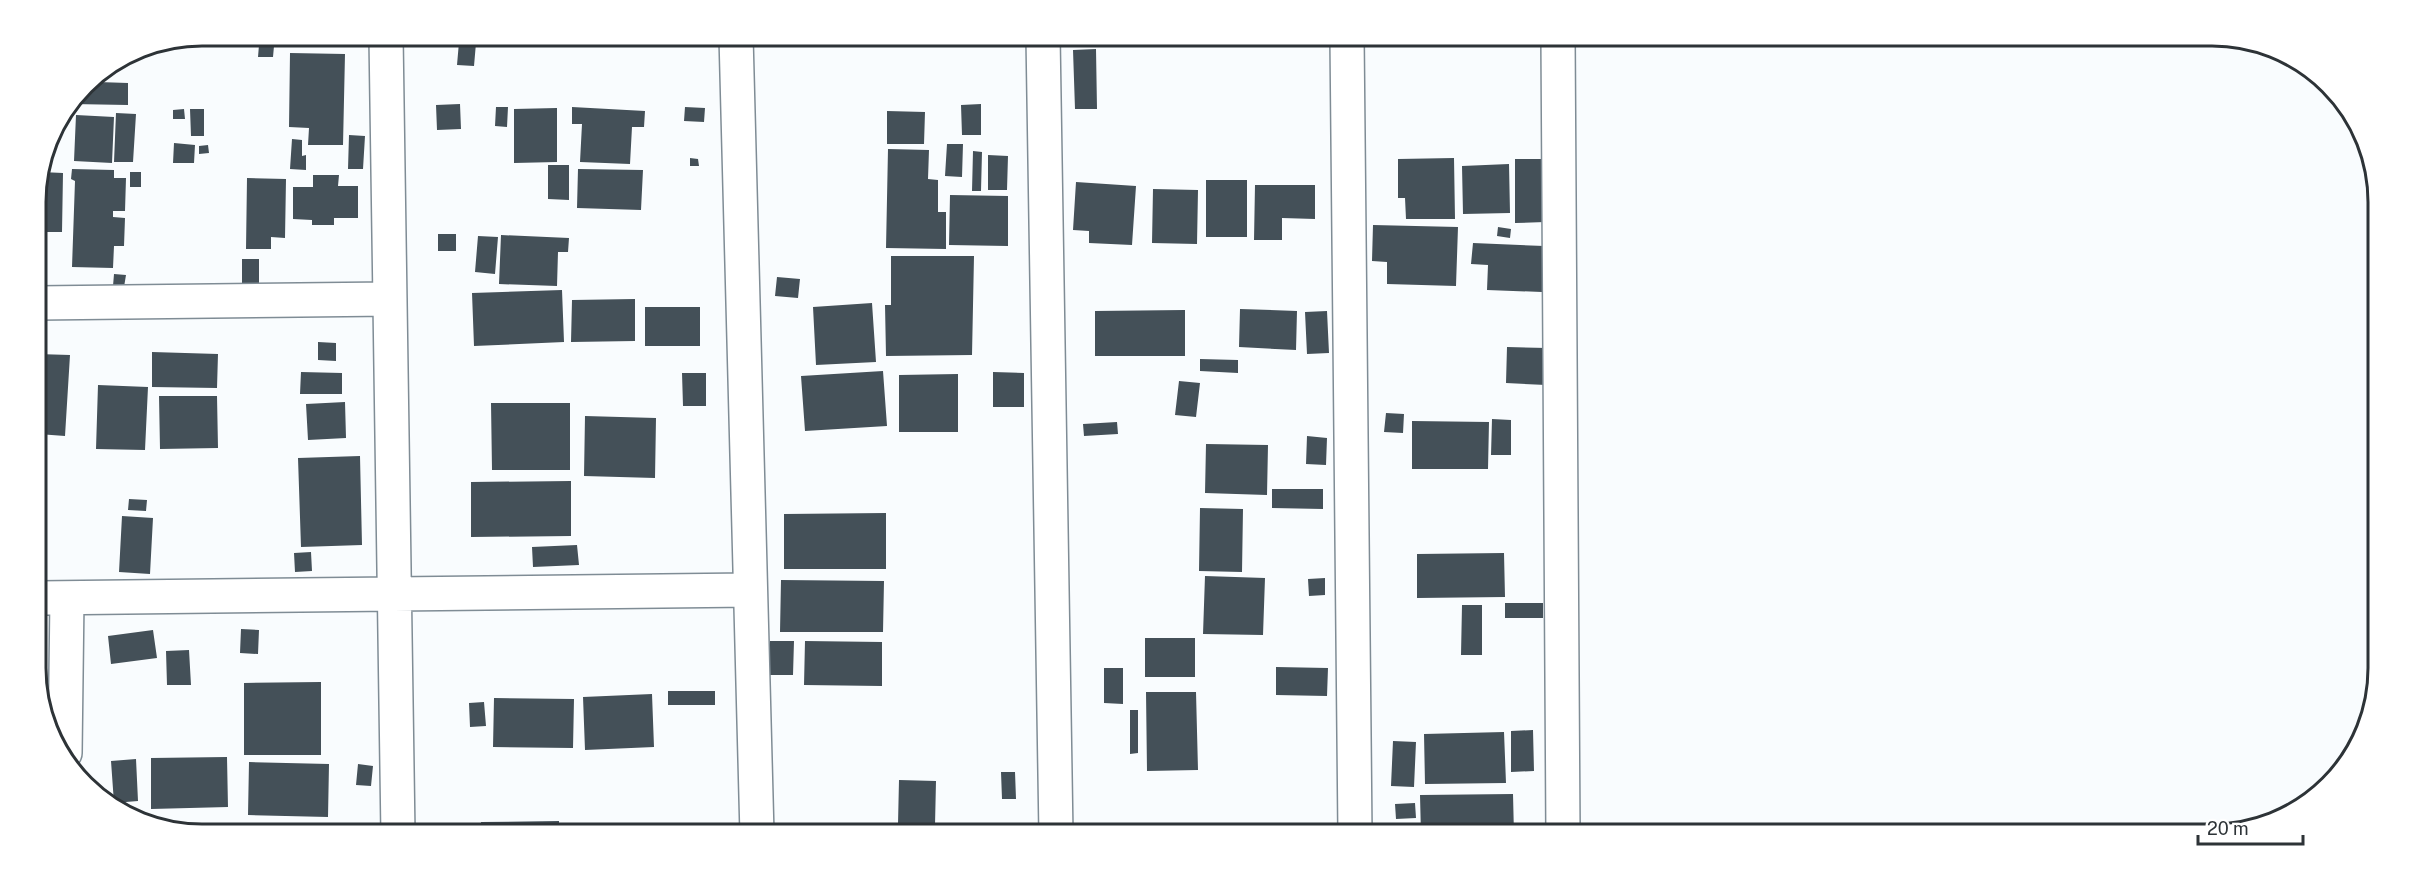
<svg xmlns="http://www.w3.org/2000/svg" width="2414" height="871" viewBox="0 0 2414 871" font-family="'Public Sans',sans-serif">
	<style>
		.building { fill: #445058 }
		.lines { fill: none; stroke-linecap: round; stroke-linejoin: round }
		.street-casing { stroke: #7f8c95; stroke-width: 36 }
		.street { stroke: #fff; stroke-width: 33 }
		.rim { fill: none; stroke: #2d3337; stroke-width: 3 }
	</style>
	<rect width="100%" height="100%" fill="#f9fcfe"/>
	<path class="building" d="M233 37H247L248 44H234Z
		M459 42 476 43 474 66 457 65Z
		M259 45 274 46 273 57H258Z
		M1096 49 1097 109H1075L1073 50Z
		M290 53 345 54 343 145H308L309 128 289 127Z
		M123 59 121 68 105 70 111 66Z
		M98 74V82L128 83V105L72 104Z
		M460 104 461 129 437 130 436 105Z
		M981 104V135H962L961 105Z
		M496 107H508L507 127 495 126Z
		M572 107 645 111 644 127H632L630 164 580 162 582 124H572Z
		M685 107 705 108 704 122 684 121Z
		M557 108V162L514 163V109Z
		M184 109 185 119H173V110Z
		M190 109H204V136H191Z
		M887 111 925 112 924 144H887Z
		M116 113 136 114 133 162H114Z
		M76 115 114 117 112 163 74 161Z
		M349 135 365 136 363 169H348Z
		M292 139 302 140V156L306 155V170L290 169Z
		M174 143 195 145 194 163H173Z
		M947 144H963L962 177 945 176Z
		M208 145 209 153 199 154V146Z
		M888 149 929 150 928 179 938 180V212H946V249L886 248Z
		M973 151 982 152 981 191H972Z
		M988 155 1008 156 1007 190H988Z
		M690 158 698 159 699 166H690Z
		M1454 158 1455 219H1406L1405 198H1398V159Z
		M1515 159H1544L1545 222 1515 223Z
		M1509 164 1510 213 1463 214 1462 166Z
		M548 165H569V200L548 199Z
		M72 169 114 170V178H126L125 211H113V217L125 218 124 246H114L113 268 72 267 75 181 71 179Z
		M578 169 643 170 641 210 577 208Z
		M41 172 63 173 62 232H37L36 191Z
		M130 172H141V187H130Z
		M313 175H339L338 186H358V218H334V225H312V220L293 219V187H313Z
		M247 178 286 179 285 238 271 237V249H246Z
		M1206 180H1247V237H1206Z
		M1076 182 1136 186 1132 245 1089 243V231L1073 230Z
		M1255 185H1315V219L1282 218V240H1254Z
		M1153 189 1198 190 1197 244 1152 243Z
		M950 195 1008 196V246L949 245Z
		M1373 225 1458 227 1456 286 1387 284V262L1372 261Z
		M1498 227 1511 229 1510 238 1497 236Z
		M438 234H456V251H438Z
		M501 235 569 238 568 252H558L557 286 499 284Z
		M478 236 498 237 495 274 475 272Z
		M1473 243 1544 246 1542 292 1487 290 1488 265 1471 264Z
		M891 256H974L972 355 886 356 885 305H891Z
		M242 259H259V283H242Z
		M114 274 126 275 124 287 113 286Z
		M777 277 800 279 798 298 775 296Z
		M562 290 564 342 474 346 472 293Z
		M635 299V341L571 342 572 300Z
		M872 303 876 362 816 365 813 307Z
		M645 307H700V346H645Z
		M1240 309 1297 311 1296 350 1239 347Z
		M1185 310V356H1095V311Z
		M1327 311 1329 353 1307 354 1305 312Z
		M318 342 336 343V361L318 360Z
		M1507 347 1547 348 1546 385 1506 383Z
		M152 352 218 354 217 388 152 387Z
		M37 354 70 355 65 436 38 434Z
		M1200 359 1238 360V373L1200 371Z
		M883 371 887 426 805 431 801 376Z
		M301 372 342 373V394H300Z
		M993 372 1024 373V407H993Z
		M682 373H706V406H683Z
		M958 374V432H899V375Z
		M1179 381 1200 383 1196 417 1175 415Z
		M98 385 148 387 145 450 96 449Z
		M159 396H217L218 448 160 449Z
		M345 402 346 438 308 440 306 404Z
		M491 403H570V470H492Z
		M1386 413 1404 414 1403 433 1384 432Z
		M585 416 656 418 655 478 584 476Z
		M1492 419 1511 420V455H1491Z
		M1412 421 1489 422 1488 469H1412Z
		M1117 422 1118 434 1084 436 1083 424Z
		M1307 436 1327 438 1326 465 1306 464Z
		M1206 444 1268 445 1267 495 1205 493Z
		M360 456 362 545 301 547 298 458Z
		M571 481V536L471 537V482Z
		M1272 489H1323V509L1272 508Z
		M129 499 147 500 146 511 128 510Z
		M1200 508 1243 509 1242 572 1199 571Z
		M886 513V569H784V514Z
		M122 516 153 518 150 574 119 572Z
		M577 545 579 565 533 567 532 547Z
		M311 552 312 571 295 572 294 553Z
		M1504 553 1505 597 1417 598V554Z
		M1205 576 1265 578 1263 635 1203 634Z
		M1325 578V595L1309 596 1308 579Z
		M781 580 884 581 883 632H780Z
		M1505 603H1543V618H1505Z
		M1462 605H1482V655H1461Z
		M241 629 259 630 258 654 240 653Z
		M153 630 157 658 111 664 108 636Z
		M1145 638H1195V677H1145Z
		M770 641H794L793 675H769Z
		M805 641 882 642V686L804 685Z
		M189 650 191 685H167L166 651Z
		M1276 667 1328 668 1327 696 1276 695Z
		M1104 668H1123V704L1104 703Z
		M321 682V755H244V683Z
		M668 691H715V705H668Z
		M1146 692H1196L1198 770 1147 771Z
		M652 694 654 747 585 750 583 697Z
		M494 698 574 699 573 748 493 747Z
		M484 702 486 726 470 727 469 703Z
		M1130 710H1138V753L1130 754Z
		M1533 730 1534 771 1511 772V731Z
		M1504 732 1506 783 1425 784 1424 734Z
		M1393 741 1416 742 1414 787 1391 786Z
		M227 757 228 807 151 809V758Z
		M136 759 138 801 114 803 111 761Z
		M249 762 329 764 328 817 248 815Z
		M358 764 373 766 371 786 356 785Z
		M1001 772H1015L1016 799H1002Z
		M899 780 936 781 935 825 898 824Z
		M1513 794 1514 835H1421L1420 795Z
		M1415 803 1416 818 1396 819 1395 804Z
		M559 821V835H482L481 822Z
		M292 828V835H249V829Z
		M173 829H204V835L173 830Z"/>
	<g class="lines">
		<defs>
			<path id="street" d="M386 36 398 835
				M736 36 757 835
				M1043 36 1056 835
				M1347 36 1355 835
				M1558 36 1563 835
				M37 303 390 299
				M39 598 750 590
				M65 753 67 598"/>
		</defs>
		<use href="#street" class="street-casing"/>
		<use href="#street" class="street"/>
	</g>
	<path d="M0 0H2414V871H0ZM202 46H2212A156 156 0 0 1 2368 202V668A156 156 0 0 1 2212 824H202A156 156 0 0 1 46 668V202A156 156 0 0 1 202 46Z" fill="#fff" fill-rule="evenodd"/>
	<path class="rim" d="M202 46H2212A156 156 0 0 1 2368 202V668A156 156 0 0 1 2212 824H202A156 156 0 0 1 46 668V202A156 156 0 0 1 202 46Z"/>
	<path d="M2198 835v9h105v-9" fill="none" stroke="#2d3337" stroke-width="3"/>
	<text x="2207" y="835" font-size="18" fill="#2d3337" stroke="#ffffff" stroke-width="4.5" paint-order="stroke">20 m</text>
</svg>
